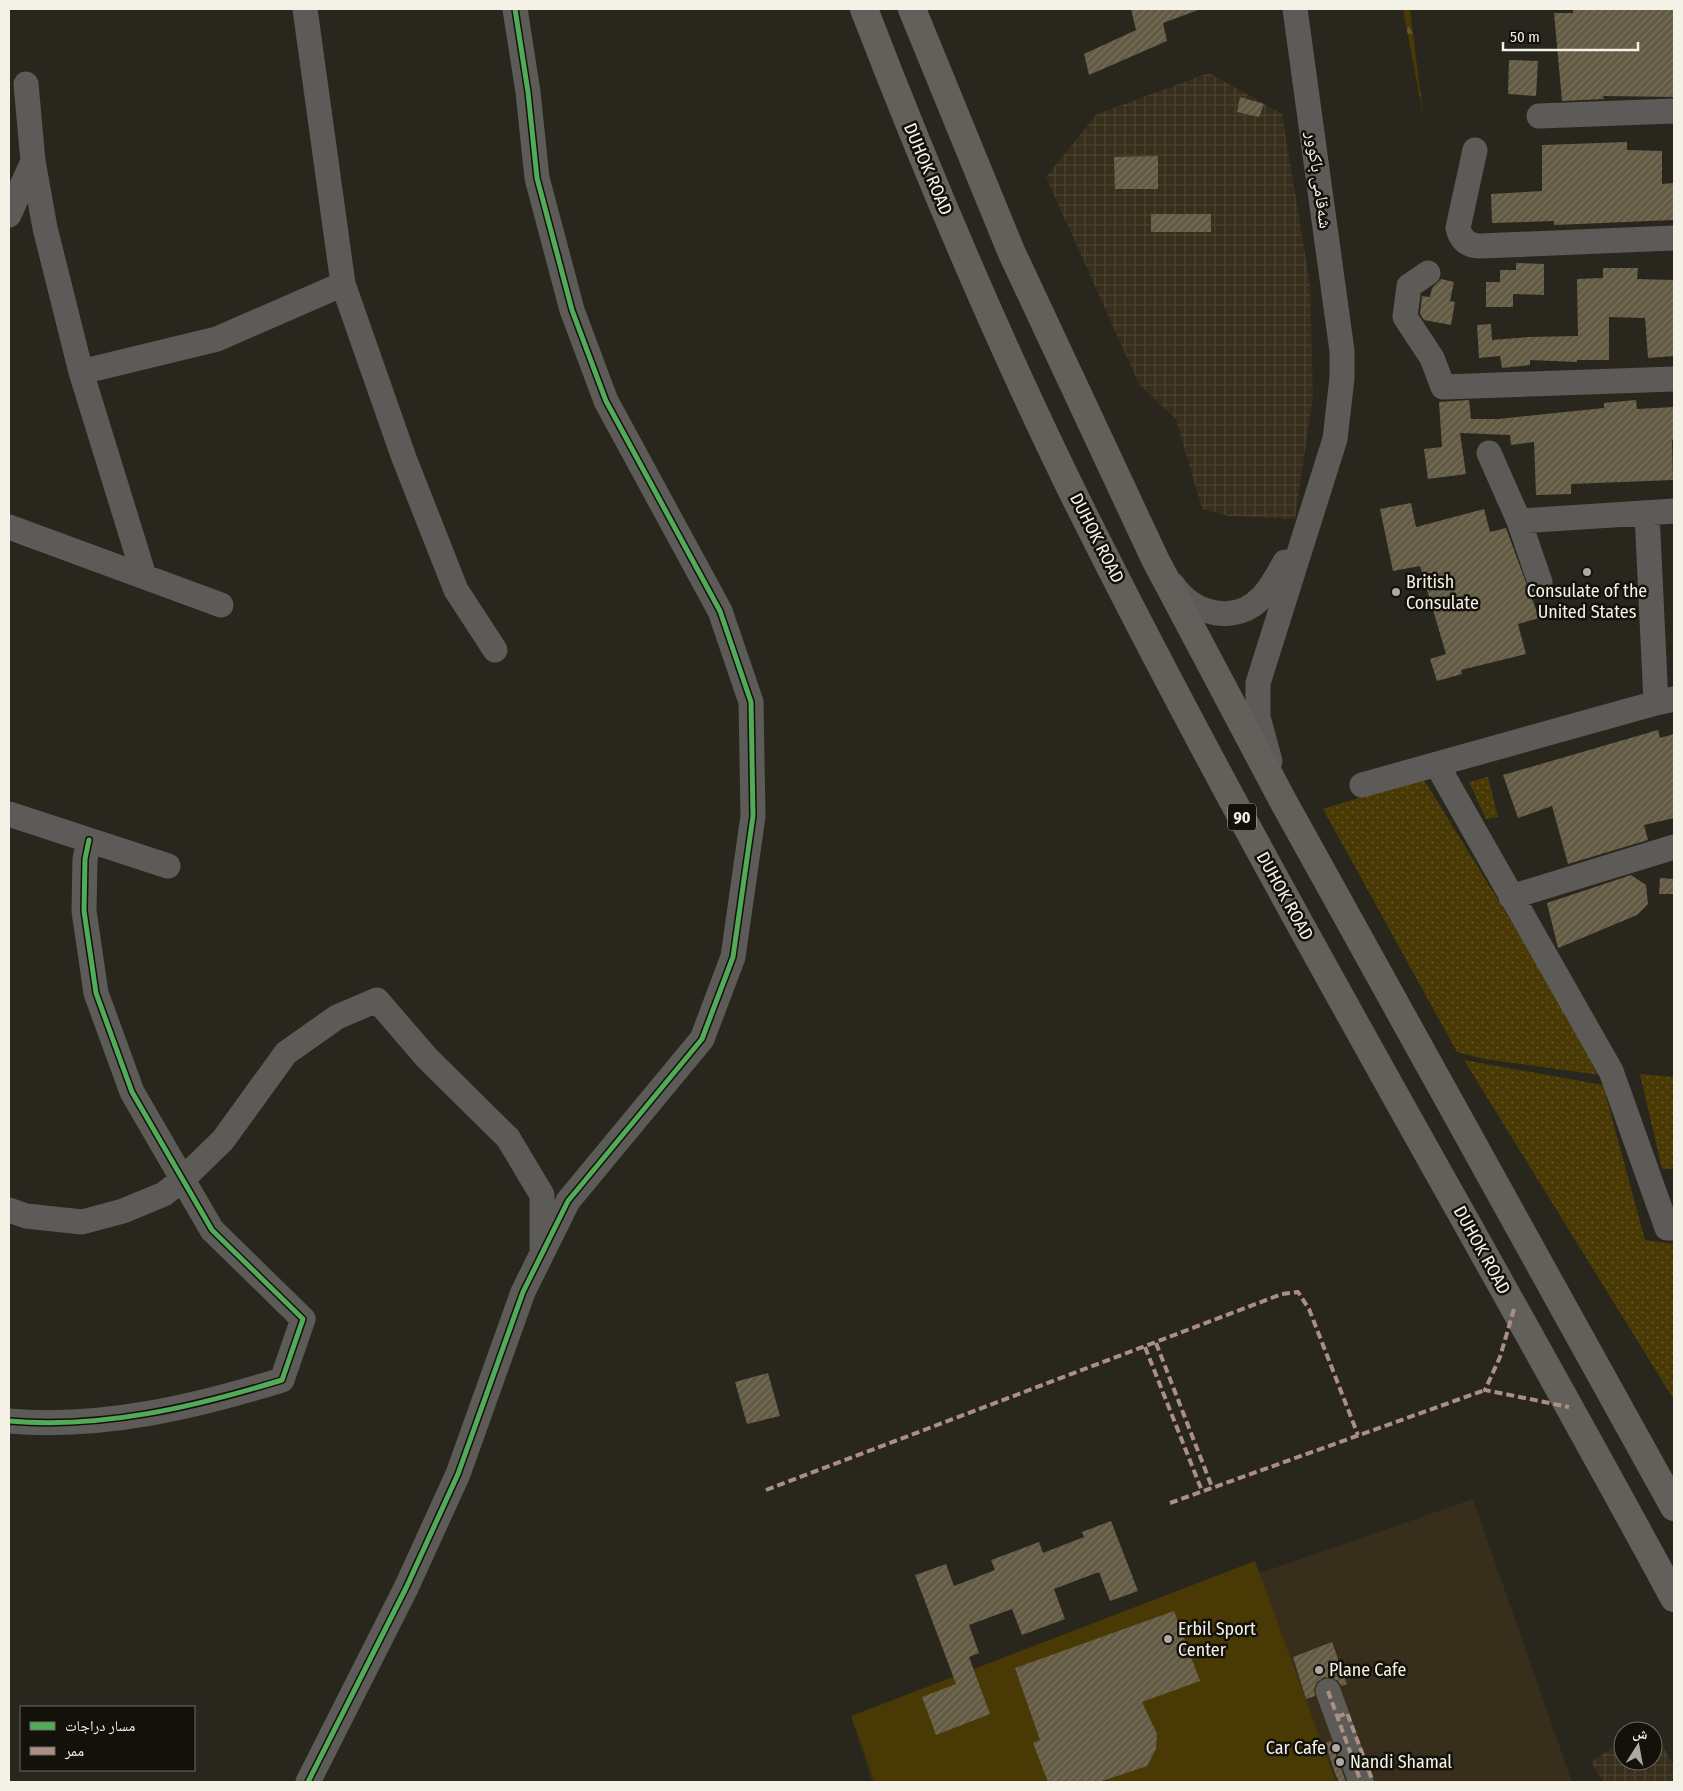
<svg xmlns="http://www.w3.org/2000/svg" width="1683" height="1791" viewBox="0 0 1683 1791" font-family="'Fira Sans Condensed','Noto Naskh Arabic',sans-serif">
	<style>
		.built { fill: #372f1b }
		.industrial { fill: url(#industrial-grid) }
		.grass { fill: #493905 }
		.forest { fill: url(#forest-firs) }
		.park { fill: url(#park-dots) }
		.building { fill: url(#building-hatch) }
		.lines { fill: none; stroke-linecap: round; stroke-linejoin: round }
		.minor { stroke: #5c5b57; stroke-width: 25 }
		.highway { stroke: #62605a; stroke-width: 28 }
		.quiet { stroke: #ac8f84; stroke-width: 4; stroke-dasharray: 8 4; stroke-linecap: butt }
		.cycleway-casing { stroke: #14110b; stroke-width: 8 }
		.cycleway { stroke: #51ab58; stroke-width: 5 }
		.poi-dot { fill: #adaaa1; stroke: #14110b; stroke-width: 2 }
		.labels { text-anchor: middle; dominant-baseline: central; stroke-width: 5; stroke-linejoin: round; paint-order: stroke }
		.shield { fill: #14110b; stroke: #b1aea5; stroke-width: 1 }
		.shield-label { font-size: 16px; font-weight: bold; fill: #f4f1e7 }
		.street-label { font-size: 18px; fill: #f4f1e7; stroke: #14110b }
		.poi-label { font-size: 18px; fill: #f4f1e7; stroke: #14110b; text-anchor: start }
	</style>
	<defs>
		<pattern id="industrial-grid" width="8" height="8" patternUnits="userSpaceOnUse" patternTransform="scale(1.25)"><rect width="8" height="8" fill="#372f1b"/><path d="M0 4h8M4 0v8" fill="none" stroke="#4b4331"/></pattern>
		<pattern id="forest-firs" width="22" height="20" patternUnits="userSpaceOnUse" patternTransform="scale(1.25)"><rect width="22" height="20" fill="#493905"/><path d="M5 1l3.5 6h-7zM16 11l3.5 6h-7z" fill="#645629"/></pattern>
		<pattern id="park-dots" width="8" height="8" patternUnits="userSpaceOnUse" patternTransform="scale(1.25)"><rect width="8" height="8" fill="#493905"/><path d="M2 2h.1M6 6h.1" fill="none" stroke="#645629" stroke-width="1.8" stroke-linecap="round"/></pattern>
		<pattern id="building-hatch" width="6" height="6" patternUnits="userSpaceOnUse" patternTransform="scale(1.25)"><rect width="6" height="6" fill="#625a43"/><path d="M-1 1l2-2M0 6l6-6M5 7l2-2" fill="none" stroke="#79725e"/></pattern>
	</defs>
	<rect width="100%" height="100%" fill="#29261e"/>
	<path class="built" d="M1473 1499 1572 1782H872L851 1716Z"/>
	<path class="industrial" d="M1209 73 1282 114 1310 284 1313 395 1295 519 1229 516 1202 509 1176 419 1139 384 1046 177 1097 114Z
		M1649 1724 1674 1765V1782H1603L1591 1762 1623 1741V1761H1653V1731H1638Z"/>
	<path class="grass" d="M1255 1561 1336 1782H875L851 1716Z"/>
	<path class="forest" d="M1403 9H1410L1423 115Z"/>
	<path class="park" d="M1488 777 1498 817 1486 819 1469 782Z
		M1423 778 1556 994 1601 1075 1484 1059 1457 1052 1323 809Z
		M1464 1060 1603 1085 1645 1240 1674 1244V1400Z
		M1640 1074 1674 1077V1169H1662Z"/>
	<path class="building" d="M1131 9 1198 10 1163 23 1167 41 1089 75 1084 54 1136 30Z
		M1573 9H1674V97L1603 96 1604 99 1562 101 1554 13H1573Z
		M1509 60 1538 61 1536 96 1508 94Z
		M1240 97 1264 104 1259 117 1237 112Z
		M1627 142V150L1662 151V184L1674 183V220L1554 225V221L1492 223 1491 194 1542 191V145Z
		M1158 156V189H1115L1114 157Z
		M1151 214H1211V232H1151Z
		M1516 263 1544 264V295L1513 294V307H1486V282H1500V270H1516Z
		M1603 268H1638L1637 279 1674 280V356L1648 358 1645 318 1609 317V360H1577V362L1530 360V365L1502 368 1500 356 1479 358 1477 325 1491 324 1492 340 1528 337 1578 336 1577 279 1603 278Z
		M1441 279 1454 282 1450 301 1455 302 1451 325 1424 320 1420 314 1422 296 1430 297 1432 288Z
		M1469 400 1471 419H1498L1604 408V403L1636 400 1637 409 1674 407V440H1672L1673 480 1571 484V494L1536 495 1534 442 1511 445 1510 435 1460 433 1466 474 1428 479 1424 449 1442 447 1439 402Z
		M1411 503 1416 527 1484 509 1490 532 1506 528 1539 618 1518 624 1526 654 1461 670 1462 674 1437 681 1430 659 1446 654 1420 566 1393 571 1380 509Z
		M1658 730 1660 738 1674 734V818L1644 825 1648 840 1568 864 1552 806 1518 818 1503 775Z
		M1631 875 1646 885 1648 904 1637 915 1558 948 1547 903Z
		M1660 878 1674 879V894H1659Z
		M768 1373 780 1416 747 1424 735 1382Z
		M1111 1521 1138 1591 1110 1601 1099 1572 1054 1589 1065 1619 1022 1635 1012 1609 969 1625 979 1653 969 1657 990 1714 936 1735 922 1697 956 1684 915 1575 946 1564 954 1586 995 1570 991 1560 1039 1542 1043 1553 1084 1537 1082 1532Z
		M1174 1611 1200 1681 1142 1702 1157 1734 1156 1749 1147 1766 1099 1782H1048L1033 1743 1040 1740 1015 1668Z
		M1332 1642 1347 1684 1342 1686 1337 1680 1324 1677 1317 1682 1314 1689 1315 1696 1306 1699 1293 1657Z
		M1331 1741 1346 1782H1339L1335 1773 1325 1743Z"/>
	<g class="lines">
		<path class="minor" d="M305 9 343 284 404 458 456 590 495 650
			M26 84 33 161 45 228 81 372 144 576
			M1539 116 1674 111
			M1475 150 1458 228C1461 240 1468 246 1481 246L1674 238
			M9 215 33 161
			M1428 273 1409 286 1405 317 1432 358 1443 387 1674 379
			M81 372 217 339 343 284
			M1489 453 1519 521 1540 582
			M1647 513 1656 703
			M1519 521 1674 511
			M9 527 221 605
			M1173 585C1193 614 1235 626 1262 597 1272 587 1278 574 1285 562
			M1270 761 1258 717V683L1335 439 1342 378V351L1295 9
			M1437 765 1611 1071 1667 1228H1674
			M1362 785 1656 703 1674 699
			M9 814 168 866
			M1511 897 1674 847
			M9 1210 26 1216 82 1222 123 1211 164 1194 183 1179 223 1140 286 1053 337 1017 377 1000 427 1058 508 1138 542 1195V1248
			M9 1421C102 1429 194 1407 282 1380L303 1319 212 1230 132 1092 96 993 84 911 85 859 89 840
			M1328 1691 1361 1782
			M308 1782 406 1588 458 1474 523 1292 568 1201 702 1039 733 957 753 816 751 702 720 611 606 401 572 310 537 178 528 92 515 9"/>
		<path class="highway" d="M864 9C926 170 994 331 1070 487 1257 865 1474 1227 1674 1598
			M912 9 1011 251 1155 559 1282 799 1674 1507"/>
		<path class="quiet" d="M1514 1309 1500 1357 1485 1390 1569 1407
			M1156 1343 1212 1487
			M1145 1347 1202 1491
			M766 1490 1282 1294 1298 1292 1309 1309 1358 1435
			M1170 1503 1485 1390
			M1328 1691 1361 1782
			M1337 1717 1347 1713 1373 1782"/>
		<defs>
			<path id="cycleway" d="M9 1421C102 1429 194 1407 282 1380L303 1319 212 1230 132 1092 96 993 84 911 85 859 89 840
				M308 1782 406 1588 458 1474 523 1292 568 1201 702 1039 733 957 753 816 751 702 720 611 606 401 572 310 537 178 528 92 515 9"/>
		</defs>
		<use href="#cycleway" class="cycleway-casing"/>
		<use href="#cycleway" class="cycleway"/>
	</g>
	<g class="poi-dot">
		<circle cx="1587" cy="572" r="5"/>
		<circle cx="1396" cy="592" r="5"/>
		<circle cx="1168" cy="1639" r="5"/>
		<circle cx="1319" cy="1670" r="5"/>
		<circle cx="1336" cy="1748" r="5"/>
		<circle cx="1340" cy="1762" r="5"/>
	</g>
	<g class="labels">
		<rect class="shield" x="1228" y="803.5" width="28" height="27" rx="4"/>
		<g class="shield-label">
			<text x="1242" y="817">90</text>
		</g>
		<g class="street-label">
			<text transform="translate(928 169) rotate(67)">DUHOK ROAD</text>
			<text transform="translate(1319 180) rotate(82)">شەقامی باکوور</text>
			<text transform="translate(1097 538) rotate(63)">DUHOK ROAD</text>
			<text transform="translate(1285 896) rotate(61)">DUHOK ROAD</text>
			<text transform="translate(1482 1250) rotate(61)">DUHOK ROAD</text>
		</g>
		<g class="poi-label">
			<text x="1406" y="582">British<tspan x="1406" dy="21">Consulate</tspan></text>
			<text x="1587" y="591" text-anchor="middle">Consulate of the<tspan x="1587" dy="21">United States</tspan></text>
			<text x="1178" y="1629">Erbil Sport<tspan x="1178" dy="21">Center</tspan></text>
			<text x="1329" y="1670">Plane Cafe</text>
			<text x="1326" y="1748" text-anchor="end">Car Cafe</text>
			<text x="1350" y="1762">Nandi Shamal</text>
		</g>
	</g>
	<rect width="1683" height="1791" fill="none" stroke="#f4f1e7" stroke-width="20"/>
	<rect x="20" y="1706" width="175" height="65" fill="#14110b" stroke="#6e6b63"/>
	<rect x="30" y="1722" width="25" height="8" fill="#51ab58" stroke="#6e6b63"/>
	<text x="65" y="1731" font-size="15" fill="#f4f1e7">مسار دراجات</text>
	<rect x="30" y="1747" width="25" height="8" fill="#ac8f84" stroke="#6e6b63"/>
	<text x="65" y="1756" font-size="15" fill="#f4f1e7">ممر</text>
	<g transform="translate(1638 1746) rotate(11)"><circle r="24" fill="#14110b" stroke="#6e6b63"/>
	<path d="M0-4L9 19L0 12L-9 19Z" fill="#adaaa1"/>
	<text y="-8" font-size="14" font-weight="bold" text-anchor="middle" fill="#f4f1e7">ش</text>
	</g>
	<path d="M1503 42v8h135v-8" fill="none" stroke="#f4f1e7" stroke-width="2.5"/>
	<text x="1510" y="42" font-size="15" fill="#f4f1e7" stroke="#14110b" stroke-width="4" paint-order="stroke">50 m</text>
</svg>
